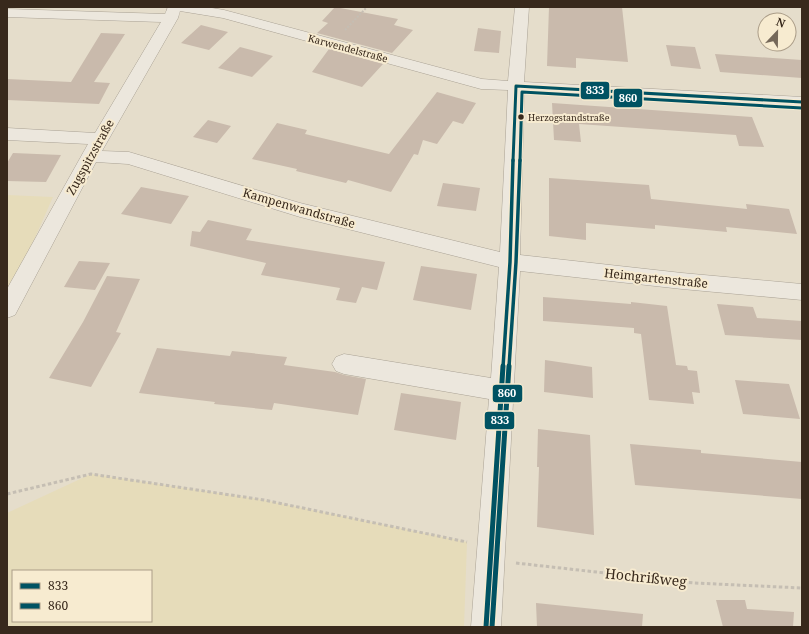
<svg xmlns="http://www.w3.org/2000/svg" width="809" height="634" viewBox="0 0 809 634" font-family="'Noto Serif',serif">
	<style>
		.farmland { fill: #e6dcba; fill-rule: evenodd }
		.building { fill: #c9baac }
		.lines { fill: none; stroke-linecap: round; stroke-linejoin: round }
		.minor-casing { stroke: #aaa295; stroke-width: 1 }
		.path-far1 { stroke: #c5beb3; stroke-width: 2; stroke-dasharray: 2 1.5; stroke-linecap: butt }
		.path { stroke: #c5beb3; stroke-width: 3; stroke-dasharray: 3.5 2.5; stroke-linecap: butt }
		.minor { fill: #ece7dd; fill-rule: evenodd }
		.bus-1-far2-casing { stroke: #f7ebd0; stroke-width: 5 }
		.bus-1-far1-casing { stroke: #f7ebd0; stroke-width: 6 }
		.bus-1-casing { stroke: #f7ebd0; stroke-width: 8 }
		.bus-2-far2-casing { stroke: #f7ebd0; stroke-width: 5 }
		.bus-2-far1-casing { stroke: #f7ebd0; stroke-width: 6 }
		.bus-2-casing { stroke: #f7ebd0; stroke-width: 8 }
		.bus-1-far2 { stroke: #005262; stroke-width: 3 }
		.bus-1-far1 { stroke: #005262; stroke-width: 3.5 }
		.bus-1 { stroke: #005262; stroke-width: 5 }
		.bus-2-far2 { stroke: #005262; stroke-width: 3 }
		.bus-2-far1 { stroke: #005262; stroke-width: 3.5 }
		.bus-2 { stroke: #005262; stroke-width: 5 }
		.bus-dot { fill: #38291c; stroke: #f7ebd0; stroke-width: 1.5 }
		.labels { text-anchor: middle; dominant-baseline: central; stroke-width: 4; stroke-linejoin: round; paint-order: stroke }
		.far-bus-label { font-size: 9px; fill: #38291c; stroke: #f7ebd0; text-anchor: start }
		.far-street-label { font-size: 10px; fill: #38291c; stroke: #f7ebd0 }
		.street-label { font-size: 12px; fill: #38291c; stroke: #f7ebd0 }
		.near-street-label { font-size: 14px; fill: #38291c; stroke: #f7ebd0 }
		.line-badge { stroke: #f7ebd0; stroke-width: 1.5 }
		.badge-label { font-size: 11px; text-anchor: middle; font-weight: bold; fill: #fff }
	</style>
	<rect width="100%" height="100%" fill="#e5ddcb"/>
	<path class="farmland" d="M7 195 53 197 7 301Z
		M91 474 264 500 467 542 464 627H7V513ZM13 571H151V621H13Z"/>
	<path class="building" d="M335 7 398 19 394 25 413 30 392 53 317 33 328 23 322 21Z
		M549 7H622L628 62 576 58V68L547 66Z
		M201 25 228 32 209 50 181 43Z
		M478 28 501 31 499 53 474 51Z
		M101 33 125 34 94 82 110 83 99 104 7 100V79L71 82Z
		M666 45 695 47 701 69 671 66Z
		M240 47 273 56 252 77 218 68Z
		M329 49 383 64 362 87 312 72Z
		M715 54 802 60V78L720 72Z
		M437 92 476 103 463 124 453 121 437 144 423 140 418 155 414 154 391 192 348 180 346 183 296 171 297 169 252 159 277 123 307 130 305 134 389 154Z
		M552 103 752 117 764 147 739 146 736 135 579 124 581 142 554 140Z
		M208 120 231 126 217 143 193 137Z
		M13 153 61 155 46 182 7 181V163Z
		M549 178 649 185 651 199 747 209 746 204 789 209 797 234 726 227 727 232 655 225V229L586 223V240L549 236Z
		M443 183 480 188 476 211 437 206Z
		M141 187 189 196 171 224 121 214Z
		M208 220 252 229 246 240 385 262 377 290 362 287 356 303 336 300 340 288 261 275 266 263 190 246 192 231 200 232Z
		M79 261 110 263 95 290 64 287Z
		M421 266 477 274 471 310 413 300Z
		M107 276 140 279 116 332 121 333 91 387 49 378 83 322Z
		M543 297 631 304V302L667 306 676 365 687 366 688 370 697 371 700 393 692 392 694 404 649 400 641 334 634 333V328L543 321Z
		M717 304 753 307 757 318 802 321V340L725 335Z
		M157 348 230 356 232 351 287 357 284 365 335 372 344 375 366 379 358 415 274 403 272 410 214 404 215 402 139 393Z
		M545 360 592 367 593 398 544 392Z
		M735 380 789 384 800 419 743 414Z
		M401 393 461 402 456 440 394 430Z
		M538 429 590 435 594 535 537 527 539 467H537Z
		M630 444 701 450V453L802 462V499L635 485Z
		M716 600H745L747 609 794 612 793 627H723Z
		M536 603 643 614 642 627H537Z"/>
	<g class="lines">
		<defs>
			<path id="minor" d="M168 7H206L224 10 482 79 508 81 515 7H529L524 82 802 97V107L524 91 520 255 682 273 802 284V300L682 289 520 271 501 627H471L489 399 344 374 336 371 332 364 336 357 344 354 491 378 499 267 300 217 128 164 96 162 15 315 7 318V289L88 144 7 140V128L95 133 161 22 7 17V9L165 14ZM180 11 223 18 481 89 508 90 500 252 300 203 129 152 102 151 178 18Z"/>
		</defs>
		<use href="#minor" class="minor-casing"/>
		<path class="path-far1" d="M345 30 367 7"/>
		<path class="path" d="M7 494 91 474 264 500 467 542
			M516 563 694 583 802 588"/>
		<use href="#minor" class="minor"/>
		<defs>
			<path id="bus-1-far2" d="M513 161 516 86 802 102"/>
			<path id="bus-1-far1" d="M503 367 510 262 513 160"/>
			<path id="bus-1" d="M486 627 503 366"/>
			<path id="bus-2-far2" d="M520 161 522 92 802 108"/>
			<path id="bus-2-far1" d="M509 367 516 262 520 160"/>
			<path id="bus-2" d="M492 627 509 366"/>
		</defs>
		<use href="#bus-1-far2" class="bus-1-far2-casing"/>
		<use href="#bus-1-far1" class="bus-1-far1-casing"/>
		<use href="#bus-1" class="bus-1-casing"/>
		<use href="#bus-2-far2" class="bus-2-far2-casing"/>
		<use href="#bus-2-far1" class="bus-2-far1-casing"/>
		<use href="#bus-2" class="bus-2-casing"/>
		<use href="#bus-1-far2" class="bus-1-far2"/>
		<use href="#bus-1-far1" class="bus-1-far1"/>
		<use href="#bus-1" class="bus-1"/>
		<use href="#bus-2-far2" class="bus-2-far2"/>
		<use href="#bus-2-far1" class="bus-2-far1"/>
		<use href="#bus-2" class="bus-2"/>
	</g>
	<circle class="bus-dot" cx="521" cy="117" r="3.5"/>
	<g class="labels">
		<g class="far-bus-label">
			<text x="528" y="117">Herzogstandstraße</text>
		</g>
		<g class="far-street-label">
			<text transform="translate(348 48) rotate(15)">Karwendelstraße</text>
		</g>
		<g class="street-label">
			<text transform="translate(90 157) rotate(-61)">Zugspitzstraße</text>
			<text transform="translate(299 208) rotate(16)">Kampenwandstraße</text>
			<text transform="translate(656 278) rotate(6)">Heimgartenstraße</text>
		</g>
		<g class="near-street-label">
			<text transform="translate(646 577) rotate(6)">Hochrißweg</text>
		</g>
	</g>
	<g class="line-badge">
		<rect x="580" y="81" width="30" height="19" rx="4" fill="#005262"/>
		<rect x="613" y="88" width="30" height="20" rx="4" fill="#005262"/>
		<rect x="492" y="384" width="31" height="19" rx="4" fill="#005262"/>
		<rect x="484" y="411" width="31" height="19" rx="4" fill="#005262"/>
	</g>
	<g class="badge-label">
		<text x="595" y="94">833</text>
		<text x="628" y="102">860</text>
		<text x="507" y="397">860</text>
		<text x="500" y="424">833</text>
	</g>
	<rect width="809" height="634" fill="none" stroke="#38291c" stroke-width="16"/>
	<rect x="12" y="570" width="140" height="52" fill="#f7ebd0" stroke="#ab9d88"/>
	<rect x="20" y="583" width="20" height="6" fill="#005262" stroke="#ab9d88"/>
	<text x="48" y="590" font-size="12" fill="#38291c">833</text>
	<rect x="20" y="603" width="20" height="6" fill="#005262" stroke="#ab9d88"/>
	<text x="48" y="610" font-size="12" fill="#38291c">860</text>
	<g transform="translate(777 32) rotate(22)"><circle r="19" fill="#f7ebd0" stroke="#ab9d88"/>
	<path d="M0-3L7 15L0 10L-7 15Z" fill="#756859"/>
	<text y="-6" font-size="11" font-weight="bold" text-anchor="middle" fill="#38291c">N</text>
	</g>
</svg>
